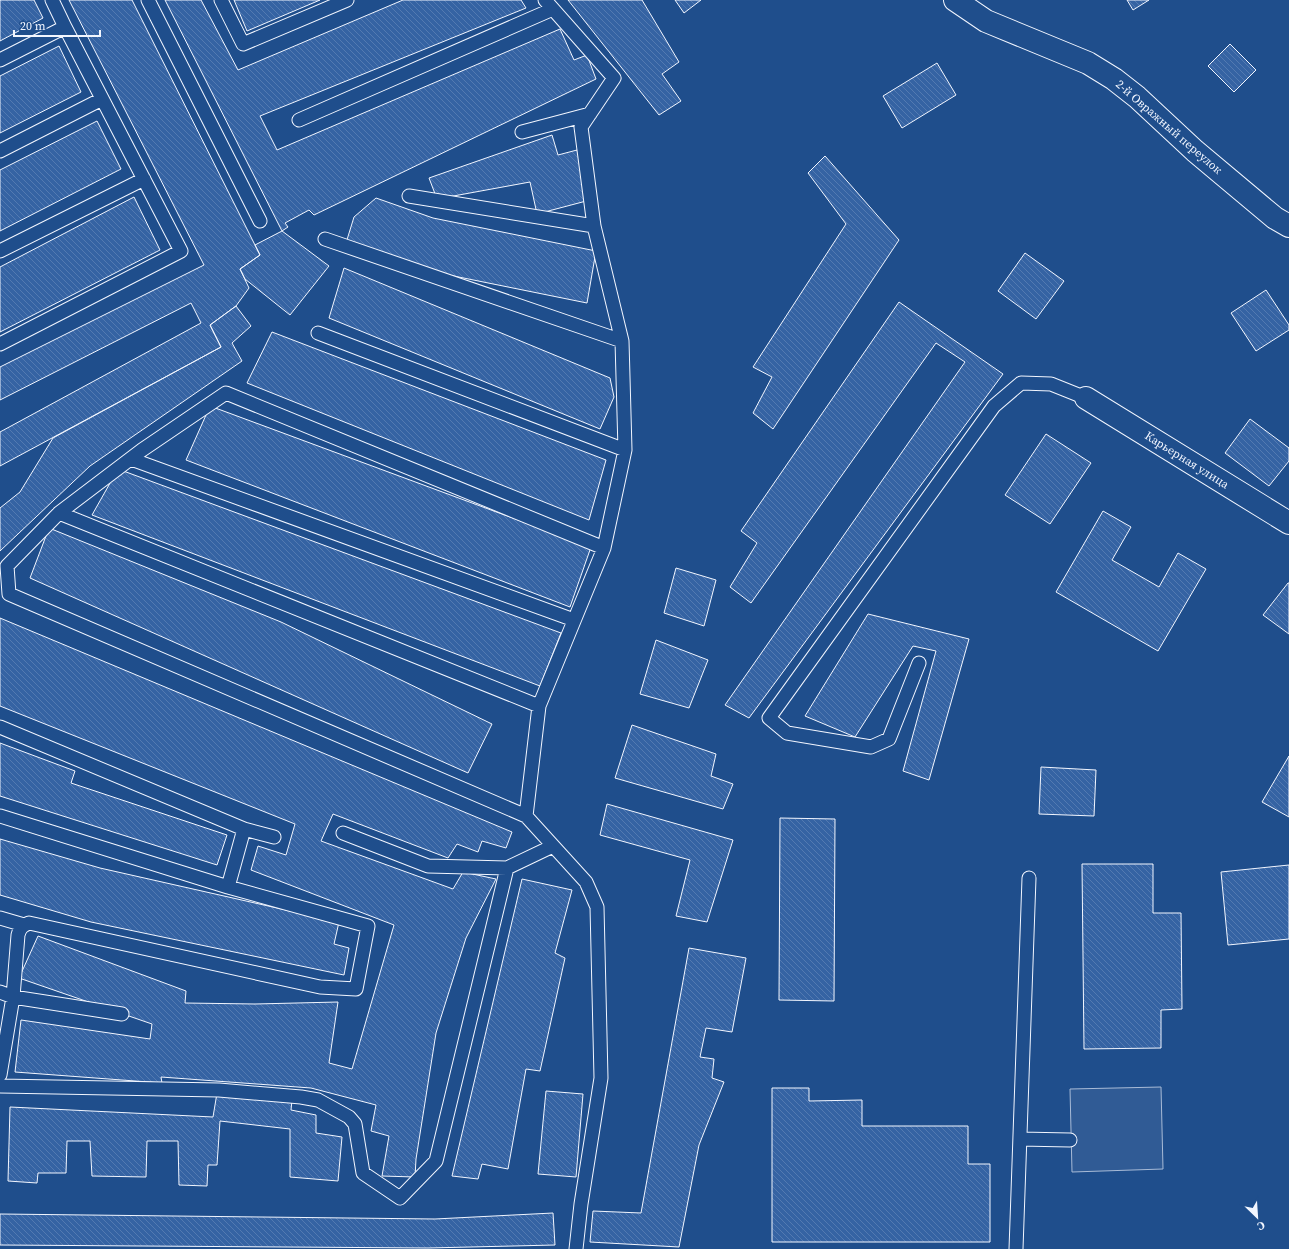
<svg xmlns="http://www.w3.org/2000/svg" width="1289" height="1249" viewBox="0 0 1289 1249" font-family="'Source Serif 4',serif">
	<style>
		.parking { fill: #305b95; stroke: #a8bbd7 }
		.building { fill: url(#building-back-hatch); stroke: #f2f6ff }
		.lines { fill: none; stroke-linecap: round; stroke-linejoin: round }
		.lane-casing { stroke: #f2f6ff; stroke-width: 15 }
		.street-casing { stroke: #f2f6ff; stroke-width: 24 }
		.lane { stroke: #1f4e8c; stroke-width: 13 }
		.street { stroke: #1f4e8c; stroke-width: 22 }
		.labels { text-anchor: middle; dominant-baseline: central; stroke-width: 3; stroke-linejoin: round; paint-order: stroke }
		.street-label { font-size: 12px; fill: #f2f6ff; stroke: #1f4e8c }
	</style>
	<defs>
		<pattern id="building-back-hatch" width="6" height="6" patternUnits="userSpaceOnUse"><rect width="6" height="6" fill="#3563a3"/><path d="M-1 5l2 2M0 0l6 6M5-1l2 2" fill="none" stroke="#537ab1"/></pattern>
	</defs>
	<rect width="100%" height="100%" fill="#1f4e8c"/>
	<path class="parking" d="M1161 1087 1163 1169 1072 1172 1070 1089Z"/>
	<path class="building" d="M0 0H34L43 18 0 41Z
		M69 0H132L260 255 240 269 249 288 236 306 210 325 221 347 0 466V432L201 323 191 303 0 400V367L204 265Z
		M165 0H201L238 70 403 0H521L526 8 260 116 277 150 560 29 574 60 587 55 596 79 314 215 309 210 285 223 288 227 282 231Z
		M234 0H320L247 31Z
		M568 0H642L679 62 662 74 681 101 659 115Z
		M675 0H701L684 13Z
		M1127 0H1149L1133 10Z
		M1230 44 1256 70 1234 92 1208 66Z
		M59 46 81 92 0 133V76Z
		M937 63 956 95 902 128 883 96Z
		M97 121 121 169 0 231V170Z
		M552 135 558 155 577 150 590 200 537 214 530 182 437 199 429 178Z
		M825 156 899 240 773 429 753 413 772 377 753 367 846 224 808 173Z
		M134 197 160 250 0 332V267Z
		M376 198 433 218 596 251 587 303 429 271 346 243 354 217Z
		M282 231 329 266 290 315 245 279 240 269 260 255 255 245Z
		M1025 253 1064 281 1036 319 998 291Z
		M344 268 610 378 614 397 600 429 329 318Z
		M1266 290 1289 325V330L1256 351 1231 313Z
		M899 302 1003 374 749 718 725 705 965 362 936 343 751 603 730 587 757 543 741 531Z
		M236 306 251 326 232 343 242 361 90 466 0 551V508L20 492 53 438 221 347 210 325Z
		M272 332 606 460 589 520 247 383Z
		M210 406 591 547 570 607 186 460Z
		M1250 419 1289 448V461L1269 486 1225 453Z
		M1046 434 1091 463 1050 524 1005 495Z
		M118 469 561 633 540 686 92 515Z
		M1103 511 1131 527 1112 560 1159 587 1178 553 1206 569 1158 651 1056 592Z
		M49 528 281 622 492 724 468 773 30 578Z
		M676 568 716 580 704 626 664 613Z
		M1288 583H1289V634L1263 615Z
		M868 614 969 639 929 780 903 771 936 651 913 646 855 737 805 716Z
		M0 618 512 832 506 848 482 841 478 852 457 844 448 858 333 814 321 841 453 889 463 872 496 879 466 938 436 1033 416 1159 415 1177 382 1176 389 1136 371 1131 376 1105 311 1088 161 1077 162 1083 15 1072 21 1020 150 1039 152 1024 19 978 38 936 186 991 185 1003 255 1004 338 1002 329 1063 352 1069 394 925 251 870 258 846 286 855 295 824 0 706Z
		M656 640 708 660 689 708 640 694Z
		M632 725 716 754 711 776 733 784 723 809 615 778Z
		M0 743 75 771 71 783 227 835 217 865 0 796Z
		M1289 756V817L1262 802Z
		M1041 767 1096 770 1094 816 1039 814Z
		M607 804 733 840 707 922 676 916 690 860 600 835Z
		M780 818 835 819 834 1001 779 1000Z
		M0 839 100 868 339 922 334 944 349 948 344 975 91 922 0 895Z
		M1082 864H1153V913H1181L1182 1009 1161 1010V1048L1084 1049Z
		M1289 865V939L1228 945 1221 872Z
		M522 879 572 890 555 953 565 958 540 1071 526 1069 508 1169 482 1164 478 1179 452 1176Z
		M689 948 746 958 732 1032 706 1028 700 1057 714 1059 712 1078 724 1082 699 1145 679 1247 590 1242 593 1211 641 1213Z
		M772 1088H809V1101L862 1100V1126H968V1164H990V1242H772Z
		M546 1091 583 1094 576 1177 538 1174Z
		M217 1093 292 1100 291 1110 316 1115V1133L342 1137 338 1181 290 1177V1129L220 1121 217 1165H208L207 1186 179 1185 178 1141H147L146 1177 92 1176 90 1141H67L66 1173H38L37 1183 8 1181 10 1107 213 1117Z
		M553 1213 555 1245 428 1248 0 1245V1214L435 1219Z"/>
	<g class="lines">
		<defs>
			<path id="lane" d="M148 0 260 221
				M221 0 243 44 347 0
				M545 0 614 78 581 127 594 226 622 341 625 450 604 548 539 706 526 816 586 882 597 907 601 1078 581 1204 576 1249
				M0 60 65 27 52 0
				M299 120 553 9
				M522 132 590 114
				M0 151 102 99
				M409 196 594 226
				M325 239 622 341
				M0 251 144 179
				M318 333 625 450
				M0 344 181 251 65 27
				M131 459 574 620
				M59 513 539 706
				M919 663 889 739 871 747 787 733 769 718 994 406 1021 383 1051 384 1086 398
				M0 727 244 829 228 887
				M0 816 228 887 368 926 356 989 320 987 29 923C22 926 20 928 18 935L13 997 0 1075
				M526 816 9 594 7 566 59 513 142 450 226 393 604 548
				M244 829 274 837
				M343 833 428 866 507 868
				M0 918 24 925
				M0 992 13 997 122 1014
				M0 1086 219 1090 301 1097 318 1100 349 1117 355 1124 363 1173 400 1198 436 1161 507 868 553 846
				M1020 1139 1070 1140
				M1016 1249 1029 878"/>
			<path id="street" d="M955 0 986 21 1088 63 1114 79 1137 97 1195 151 1275 218 1289 226
				M1086 398 1289 523"/>
		</defs>
		<use href="#lane" class="lane-casing"/>
		<use href="#street" class="street-casing"/>
		<use href="#lane" class="lane"/>
		<use href="#street" class="street"/>
	</g>
	<g class="labels">
		<g class="street-label">
			<text transform="translate(1169 127) rotate(41)">2-й Овражный переулок</text>
			<text transform="translate(1187 460) rotate(32)">Карьерная улица</text>
		</g>
	</g>
	<g transform="translate(1257 1217) rotate(155)" stroke="#1f4e8c" stroke-width="3" paint-order="stroke">
	<path d="M0-3L7 15L0 10L-7 15Z" fill="#f2f6ff"/>
	<text y="-6" font-size="11" font-weight="bold" text-anchor="middle" fill="#f2f6ff">С</text>
	</g>
	<path d="M14 30v6h86v-6" fill="none" stroke="#f2f6ff" stroke-width="2"/>
	<text x="20" y="30" font-size="12" fill="#f2f6ff" stroke="#1f4e8c" stroke-width="3" paint-order="stroke">20 m</text>
</svg>
